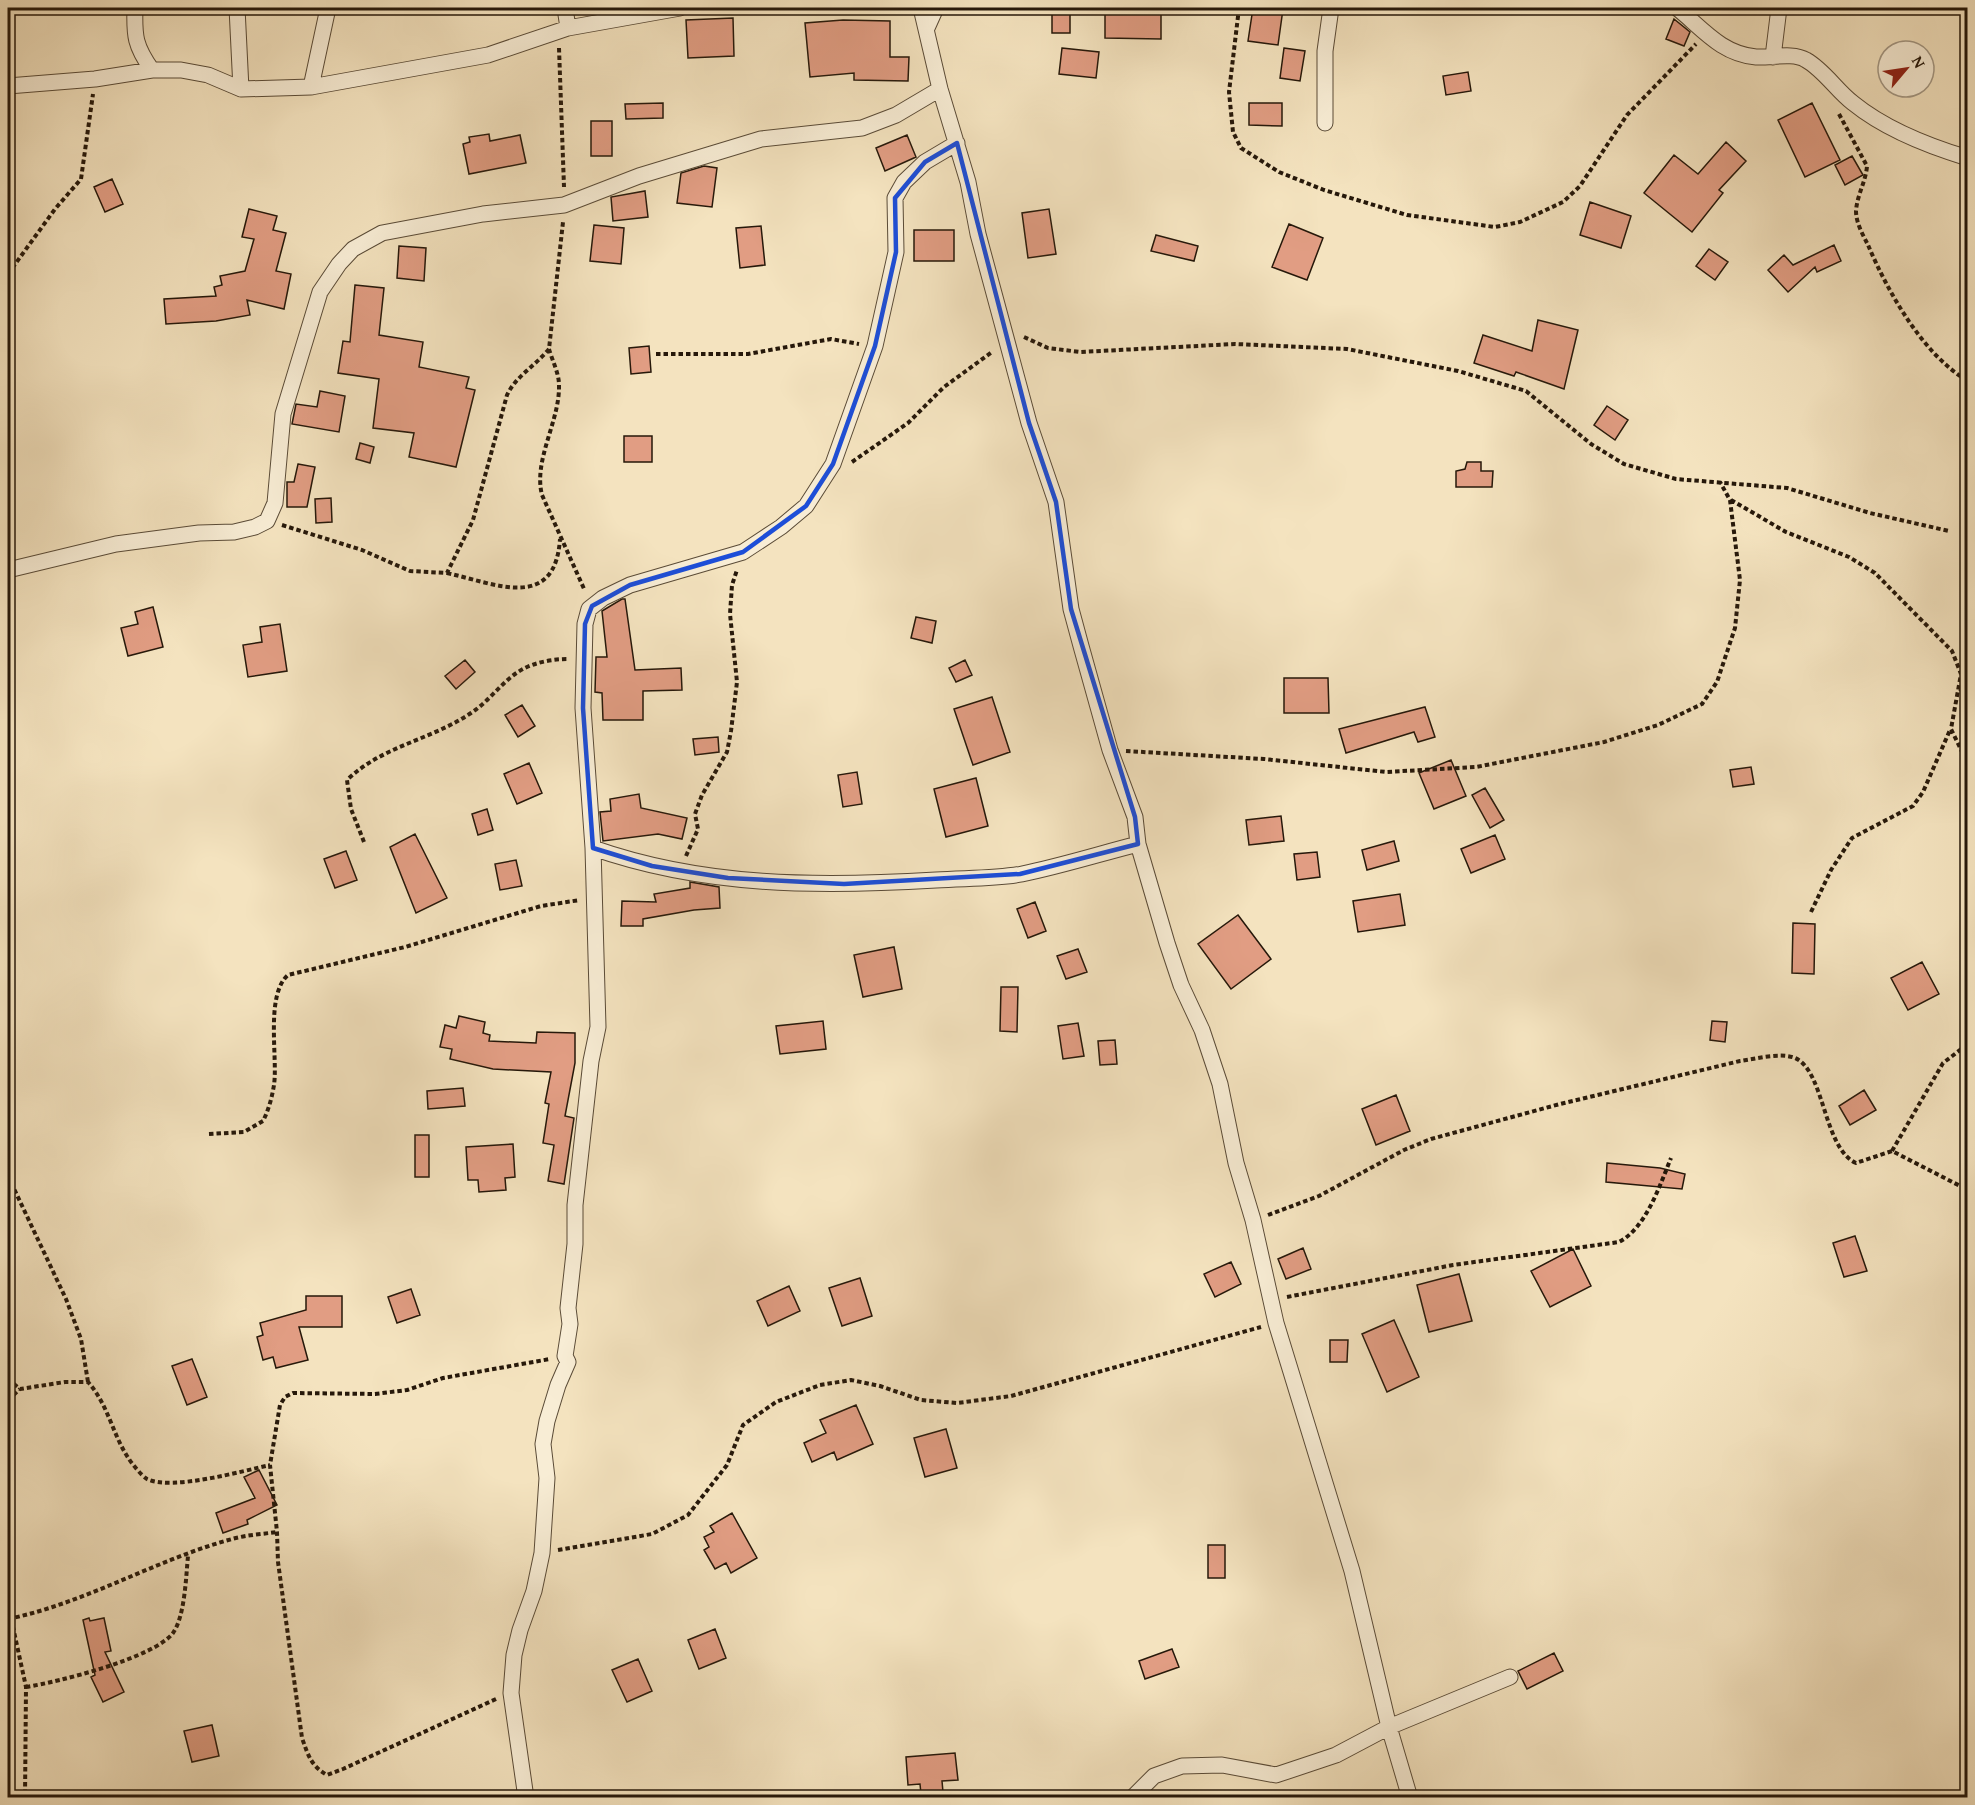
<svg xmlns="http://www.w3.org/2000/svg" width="1975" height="1805" viewBox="0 0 1975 1805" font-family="'Gentium Book Plus',serif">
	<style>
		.building { fill: #e19d83; stroke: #26180a; stroke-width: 1.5 }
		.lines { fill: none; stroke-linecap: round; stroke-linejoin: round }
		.minor-casing { stroke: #5a4b37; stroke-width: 17 }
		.path { stroke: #26180a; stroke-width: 4; stroke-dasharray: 4.5 3; stroke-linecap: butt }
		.minor { stroke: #f8edd5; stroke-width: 15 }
		.marked { fill: none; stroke: #1d4ed8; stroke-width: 4.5; stroke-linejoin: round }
	</style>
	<rect width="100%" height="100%" fill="#f4e3bf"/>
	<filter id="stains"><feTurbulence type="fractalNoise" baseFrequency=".00333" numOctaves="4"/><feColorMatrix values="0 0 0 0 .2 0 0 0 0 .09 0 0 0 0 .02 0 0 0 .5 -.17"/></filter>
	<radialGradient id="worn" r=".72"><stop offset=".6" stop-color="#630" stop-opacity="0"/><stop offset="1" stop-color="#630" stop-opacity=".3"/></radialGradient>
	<path class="building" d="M1052 8H1070V33H1052Z
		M1105 8H1161V39L1105 38Z
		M1253 8 1283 9 1278 45 1248 41Z
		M733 18 734 56 688 58 686 20Z
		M1674 19 1690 32 1684 46 1666 39Z
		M843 20 890 21V57H909L908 81 854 80V73L810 77 805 23Z
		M1062 48 1099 52 1096 78 1059 74Z
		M1284 48 1305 51 1300 81 1280 78Z
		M1468 72 1471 91 1446 95 1443 76Z
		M663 103V118L626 119 625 104Z
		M1249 103H1282V126L1249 125Z
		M1812 103 1840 160 1805 177 1778 120Z
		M591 121H612V156H591Z
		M489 134 490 141 520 135 526 163 469 174 463 144 470 142 469 137Z
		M907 135 916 157 885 171 876 148Z
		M1726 142 1746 161 1719 190 1723 193 1692 232 1644 193 1674 155 1698 174Z
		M1852 156 1863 175 1845 185 1835 165Z
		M704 166 717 168 712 207 677 203 681 173Z
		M112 179 123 204 105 212 94 187Z
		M645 191 648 217 613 221 611 197Z
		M1590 202 1631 216 1621 248 1580 235Z
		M249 209 277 216 273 230 286 233 276 271 291 274 284 309 247 300 250 315 216 321 166 324 164 299 216 296 214 287 222 285 220 276 245 271 254 239 242 237Z
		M1049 209 1056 254 1028 258 1022 213Z
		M1289 224 1323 238 1307 280 1272 267Z
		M594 225 624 228 621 264 590 261Z
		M761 226 765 265 740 268 736 228Z
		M914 230H954V261H914Z
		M1156 235 1198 246 1194 261 1151 251Z
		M1834 245 1841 261 1817 272 1815 267 1788 292 1768 270 1784 255 1793 265Z
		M399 246 426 248 424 281 397 278Z
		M1709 249 1728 262 1715 280 1696 266Z
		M355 285 384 288 379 335 423 342 419 367 469 377 466 388 475 390 456 467 409 457 414 433 373 428 379 379 338 373 343 341 350 342Z
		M1538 320 1578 330 1564 389 1516 372 1514 376 1474 363 1483 335 1532 351Z
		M649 346 651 372 631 374 629 348Z
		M320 391 345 396 339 432 292 424 296 404 317 407Z
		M1607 406 1628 420 1615 440 1594 425Z
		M624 436H652V462H624Z
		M360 443 374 447 370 463 356 459Z
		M1467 462H1481V471H1493L1492 487H1456V471L1465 469Z
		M298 464 315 467 307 507H287V482H294Z
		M331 498 332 522 316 523 315 499Z
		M622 599H625L635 670 681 668 682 690 643 691V720H603L602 693 595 692 596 657H607L602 611Z
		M153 607 163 647 128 656 121 628 138 624 135 612Z
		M916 617 936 621 932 643 911 638Z
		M280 624 287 671 248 677 243 645 262 642 260 627Z
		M465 660 475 672 456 689 445 676Z
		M965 660 972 675 956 682 949 668Z
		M1284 678H1328L1329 713H1284Z
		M992 697 1010 752 973 765 954 709Z
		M522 705 535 726 518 737 505 715Z
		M1425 707 1435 737 1418 742 1414 732 1346 753 1339 729Z
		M718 737 719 752 695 755 693 739Z
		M1451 760 1466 796 1434 809 1419 773Z
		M529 763 542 793 517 804 504 774Z
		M1751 767 1754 784 1733 787 1730 770Z
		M857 772 862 804 843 807 838 775Z
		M976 778 988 826 946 837 934 789Z
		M1485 788 1504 820 1490 828 1472 795Z
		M639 794 641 808 687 818 682 839 658 834 603 841 600 812 611 811 610 799Z
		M487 809 493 830 478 835 472 814Z
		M1281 816 1284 841 1249 845 1246 820Z
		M415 834 447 898 416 913 390 847Z
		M1495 835 1505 859 1471 873 1461 849Z
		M1394 841 1399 861 1367 870 1362 850Z
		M346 851 357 880 335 888 324 859Z
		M1317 852 1320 877 1297 880 1294 854Z
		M516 860 522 886 500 890 495 864Z
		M690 882 719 887 720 908 694 910 643 919V926H621L622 901 656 902 654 894 690 888Z
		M1400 894 1405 925 1358 932 1353 901Z
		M1035 902 1046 931 1028 938 1017 909Z
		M1238 915 1271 959 1231 989 1198 944Z
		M1793 923 1815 924 1814 974 1792 973Z
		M894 947 902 989 863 997 854 955Z
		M1078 949 1087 972 1066 979 1057 956Z
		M1922 962 1939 994 1908 1010 1891 978Z
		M1001 987H1018L1017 1032 1000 1031Z
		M459 1016 485 1022 483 1033 490 1035 489 1041 536 1043 537 1032 575 1033V1063L565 1116 574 1118 564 1184 548 1181 554 1145 543 1143 549 1104 545 1103 551 1072 493 1069 450 1059 452 1049 440 1047 445 1025 456 1028Z
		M823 1021 826 1049 780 1054 776 1026Z
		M1712 1021 1727 1022 1725 1042 1710 1040Z
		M1078 1023 1084 1056 1063 1059 1058 1026Z
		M1115 1040 1117 1064 1100 1065 1098 1041Z
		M463 1088 465 1106 428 1109 427 1091Z
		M1864 1090 1876 1110 1850 1125 1839 1106Z
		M1396 1095 1410 1131 1376 1145 1362 1109Z
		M415 1135H429V1177H415Z
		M513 1144 515 1177 505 1178 506 1190 479 1192 478 1180H468L466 1147Z
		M1607 1163 1660 1168 1685 1174 1682 1189 1606 1182Z
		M1855 1236 1867 1271 1844 1277 1833 1243Z
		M1303 1248 1311 1269 1286 1279 1278 1259Z
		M1573 1249 1591 1286 1550 1307 1531 1271Z
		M1231 1262 1241 1284 1215 1297 1204 1274Z
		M1459 1274 1472 1321 1429 1332 1417 1285Z
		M860 1278 872 1316 842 1326 829 1288Z
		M789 1286 800 1311 768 1326 757 1301Z
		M411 1289 420 1315 397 1323 388 1297Z
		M306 1296H342V1327H299L308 1360 276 1368 273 1357 263 1360 257 1337 263 1335 260 1323 306 1310Z
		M1394 1320 1419 1377 1387 1392 1362 1334Z
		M1330 1340H1348L1347 1362H1330Z
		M192 1359 207 1397 187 1405 172 1366Z
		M856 1405 873 1444 837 1460 834 1452 812 1462 804 1443 826 1433 820 1420Z
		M946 1429 957 1468 925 1477 914 1438Z
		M259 1470 277 1505 247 1520 248 1524 223 1533 216 1513 255 1498 244 1477Z
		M732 1513 757 1558 731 1573 726 1563 715 1569 704 1550 709 1547 704 1537 714 1532 710 1526Z
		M1208 1545H1225V1578H1208Z
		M89 1618 90 1621 104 1618 111 1651 105 1652 124 1692 103 1702 91 1677 95 1675 83 1620Z
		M715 1629 726 1658 699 1669 688 1640Z
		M1172 1649 1179 1667 1145 1679 1139 1661Z
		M1554 1653 1563 1671 1527 1689 1518 1671Z
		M638 1659 652 1691 627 1702 612 1670Z
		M212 1725 219 1756 192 1762 184 1731Z
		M955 1753 958 1780 942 1781 943 1792 921 1794 920 1784 908 1785 906 1757Z"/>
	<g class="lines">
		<defs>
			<path id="minor" d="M135 8C134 36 135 46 152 70
				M237 8 241 89
				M565 8 568 28
				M921 8 940 89 968 182 978 234 1029 423 1056 502 1071 609 1081 646 1110 750 1135 817 1138 844 1167 943 1181 985 1202 1030 1220 1084 1236 1163 1253 1220 1276 1323 1352 1571 1389 1727 1410 1798
				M1677 8C1702 28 1721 54 1756 57 1771 58 1793 52 1806 60 1824 70 1837 91 1853 103 1885 129 1928 146 1968 158
				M927 28 936 8
				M1773 57 1779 8
				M8 86 95 79 152 70H181L208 75 241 89 311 87 488 55 568 28 680 8
				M311 87 328 8
				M1325 123V51L1331 8
				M8 570 116 544 199 533 234 532 255 527 267 521 275 503 283 414 320 292 339 264 353 249 382 233 483 214 564 205 639 176 761 139 862 128 896 115 940 89
				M593 848C704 887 819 887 936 880 964 878 995 879 1022 874 1061 866 1099 854 1138 844
				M526 1798 511 1693 514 1655 520 1630 534 1591 542 1553 547 1478 543 1444 547 1421 558 1385 568 1362 565 1356 570 1324 568 1308 575 1244V1205L591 1061 598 1027 593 848 583 708 585 624 589 609 603 598 630 585 743 552 781 527 806 506 833 464 875 346 896 252 895 198 904 182 925 162 957 143
				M1132 1798 1154 1776 1182 1766 1222 1765 1276 1775 1336 1755 1389 1727 1510 1677"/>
		</defs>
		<use href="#minor" class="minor-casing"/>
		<path class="path" d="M1239 8 1229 92 1233 132 1241 148 1279 172 1324 190 1407 215 1495 227 1520 222 1563 202 1580 186 1627 115 1696 44
			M559 48 564 187
			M1839 114 1867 166C1866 181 1857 195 1856 211 1856 223 1863 235 1868 245 1888 292 1923 355 1968 381
			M8 274 55 209 81 179 93 94
			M1024 337 1048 348 1080 352 1235 344 1347 349 1458 371 1526 391 1591 444 1624 464 1676 479 1787 488 1870 513 1949 531
			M549 349C552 360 559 373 559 385 560 421 533 460 542 495L585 591
			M656 354H748L831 339 859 344
			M852 462 908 423 944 387 992 352
			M1731 500 1786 532 1849 557 1875 573 1952 651 1961 674 1951 729 1968 764
			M282 525 362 550 410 571 447 573 473 520 507 395C516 376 535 366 549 349L563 222
			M447 573C496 584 555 612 560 539
			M1959 689 1968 691
			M1126 751 1264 759 1386 772 1476 767 1604 742 1658 725 1702 704 1717 682 1735 628 1740 580 1730 500 1720 482
			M364 842 351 809 347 780C382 746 431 740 471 713 494 698 506 674 532 665 543 661 556 659 568 659
			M686 856 698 829 695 814 702 795 727 752 731 731 737 682 730 614 732 585 737 570
			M1811 912 1831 870 1852 838 1913 806 1923 792 1950 730
			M209 1134 244 1132 263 1121C269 1109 272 1097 274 1085 278 1058 265 995 288 975L405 947 541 906 580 900
			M1892 1151 1943 1063 1968 1044
			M8 1176 66 1299 81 1339 88 1382
			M1268 1215 1319 1196 1404 1150 1431 1139 1560 1104 1740 1061C1755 1059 1780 1052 1795 1058 1825 1071 1823 1148 1856 1163L1892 1151 1968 1190
			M1287 1297 1453 1265 1619 1242C1646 1228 1660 1185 1671 1158
			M8 1379 20 1389 65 1382H88C109 1406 112 1434 129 1459 132 1464 142 1476 147 1479 172 1491 242 1471 270 1465
			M8 1400 20 1389
			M558 1550 652 1534 688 1515 727 1465 743 1425 776 1402 820 1385 851 1380 880 1386 921 1400 957 1403 1011 1396 1261 1327
			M8 1604 26 1687 25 1798
			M8 1619C86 1603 155 1560 232 1539 246 1535 263 1534 277 1532
			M26 1687C58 1682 154 1658 173 1633 185 1616 186 1576 188 1556
			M496 1699 343 1769 327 1775C311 1766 308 1755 302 1738L278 1562 277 1532 270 1465 280 1405 285 1397 293 1393 375 1394 407 1390 443 1378 550 1359"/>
		<use href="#minor" class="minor"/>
	</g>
	<path class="marked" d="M957 143 1029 423 1056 502 1071 609 1135 817 1138 844 1020 874 844 884 728 878 652 866 593 848 583 708 585 624 592 606 630 585 743 552 806 506 833 464 875 346 896 252 895 198 925 162Z"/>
	<rect width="1975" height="1805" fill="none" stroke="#f4e3bf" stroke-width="30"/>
	<rect x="9" y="9" width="1957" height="1787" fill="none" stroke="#26180a" stroke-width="3"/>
	<rect x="15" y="15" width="1945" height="1775" fill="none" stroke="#26180a" stroke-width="1.5"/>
	<g transform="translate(1906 69) rotate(61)"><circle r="28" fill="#f8edd5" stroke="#a49884" stroke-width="1.5"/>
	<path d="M0-4.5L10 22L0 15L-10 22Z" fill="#8f2418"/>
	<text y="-9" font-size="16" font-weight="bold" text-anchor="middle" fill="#26180a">N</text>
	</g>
	<rect width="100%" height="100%" filter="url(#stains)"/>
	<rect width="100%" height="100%" fill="url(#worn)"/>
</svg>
